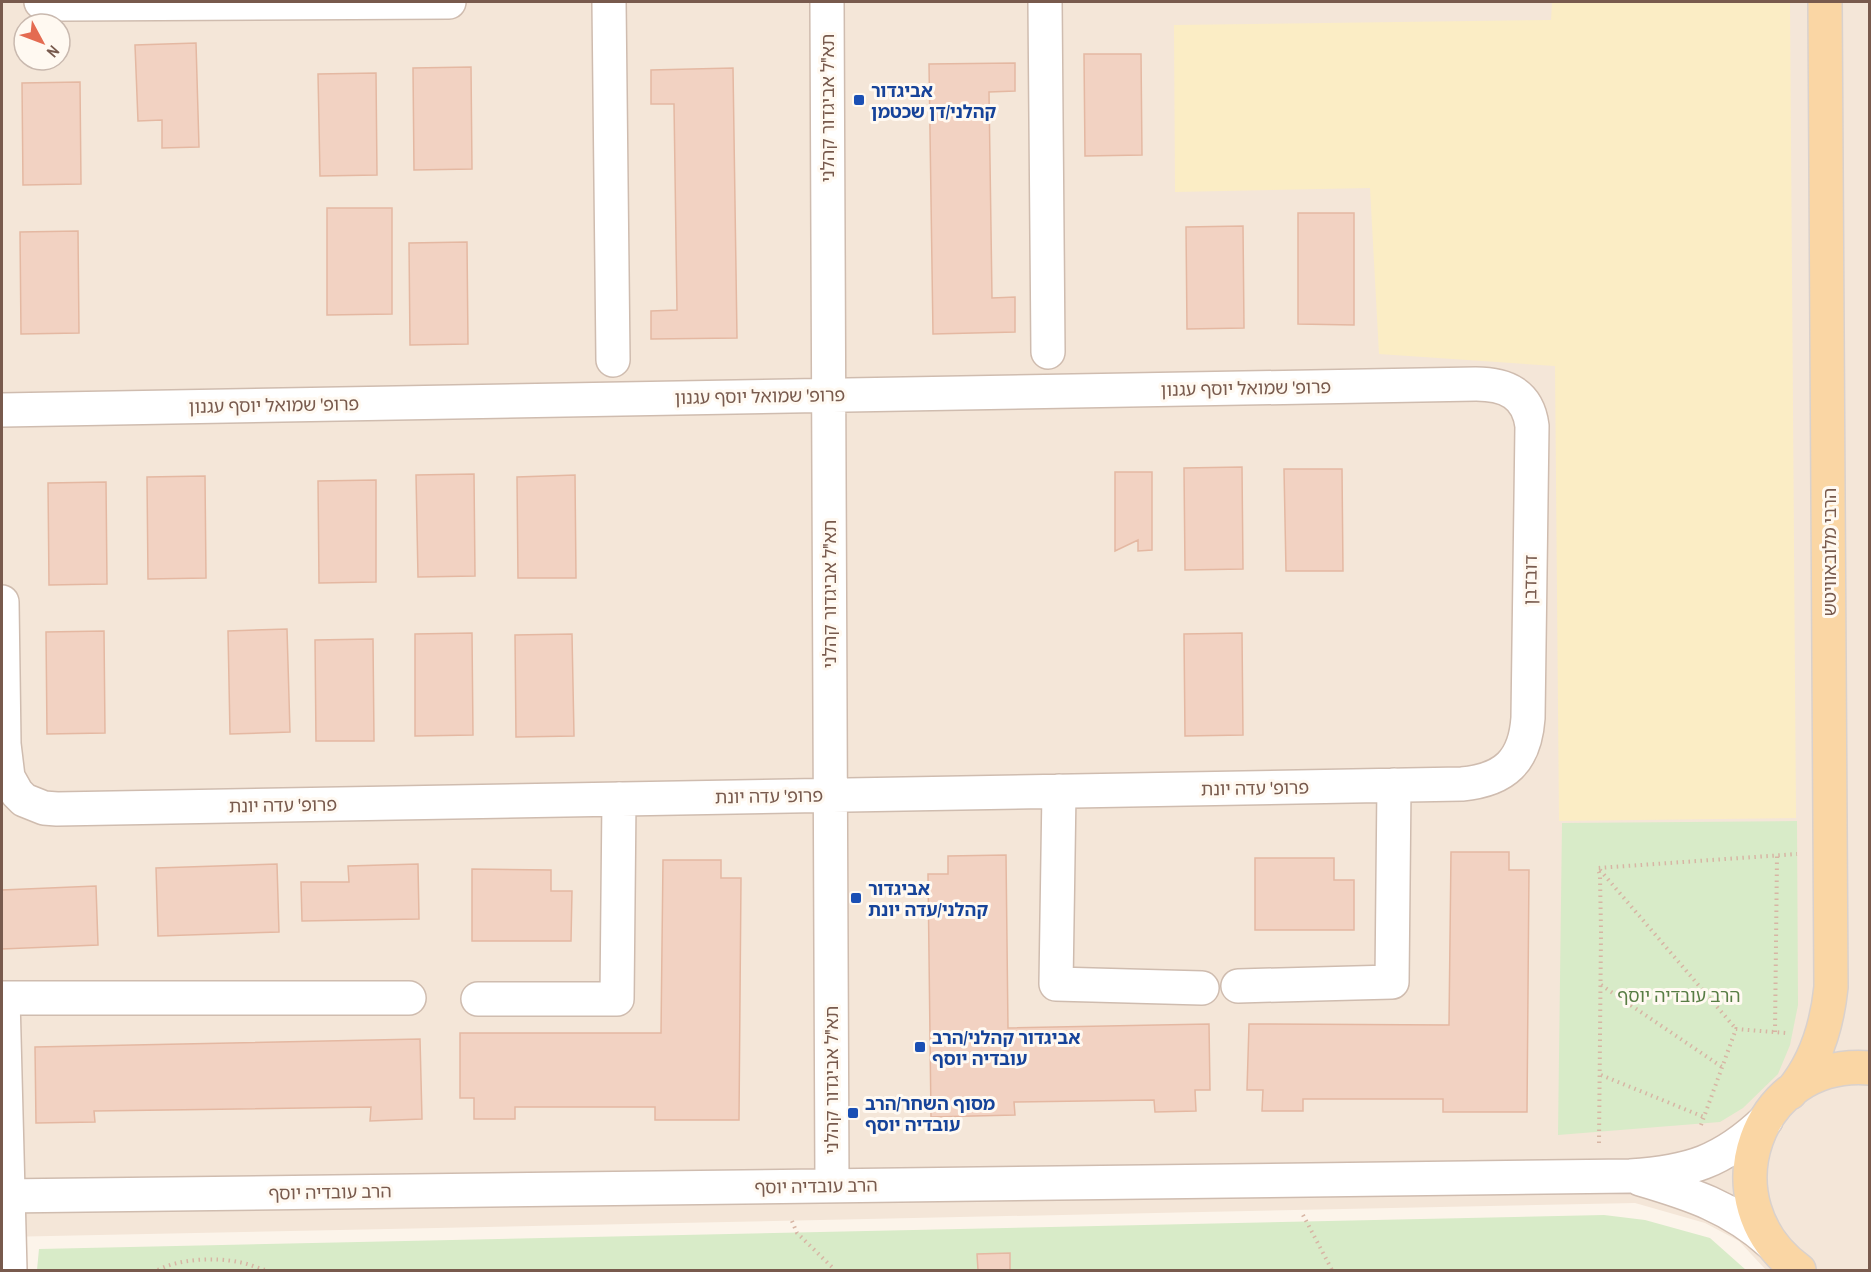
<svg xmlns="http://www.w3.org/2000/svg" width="1871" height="1272" viewBox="0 0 1871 1272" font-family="'Archivo Narrow','Noto Sans Hebrew',sans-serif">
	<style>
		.residential { fill: #f4e6d8; fill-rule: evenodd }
		.green { fill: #d8ebc8 }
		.sand { fill: #fbedc5 }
		.building { fill: #f2d2c2; stroke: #e4b8a2; stroke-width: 1.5 }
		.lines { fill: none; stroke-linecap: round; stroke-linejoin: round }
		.minor-casing { stroke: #cfbcaf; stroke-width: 36 }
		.major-casing { stroke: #d9d1cd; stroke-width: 36 }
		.path { stroke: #d7b5a4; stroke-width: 4; stroke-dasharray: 1.5 4.5; stroke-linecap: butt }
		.minor { stroke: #fff; stroke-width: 33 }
		.major { stroke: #fad6a4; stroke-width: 33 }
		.transit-dot { fill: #1a4fb4; stroke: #fff9f1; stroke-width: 2 }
		.labels { text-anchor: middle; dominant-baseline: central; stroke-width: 6; stroke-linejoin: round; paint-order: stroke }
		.transit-label { font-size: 18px; font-weight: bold; fill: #164399; stroke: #fff9f1; text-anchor: start }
		.street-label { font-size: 18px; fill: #785a4d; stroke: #fff9f1 }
		.park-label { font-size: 18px; fill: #587d44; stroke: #fff9f1 }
	</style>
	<rect width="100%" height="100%" fill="#fcf4ea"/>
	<path class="residential" d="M2 2H1869V1270H1766L1739 1241 1705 1223 1635 1203 2 1237ZM24 24H60V60H24Z"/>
	<path class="green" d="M1797 821 1798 1005 1790 1045 1778 1074 1743 1108 1720 1122 1558 1135 1562 823Z
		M1604 1215 1645 1220 1710 1238 1746 1270H37L39 1249Z"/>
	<path class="sand" d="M1552 2H1790L1796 818 1559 821 1555 366 1379 354 1370 188 1175 192 1174 25 1551 20Z"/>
	<path class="building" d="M196 43 199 147 162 148V120L138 121 135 45Z
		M1084 54H1141L1142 155 1085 156Z
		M1015 63V91L989 92 992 298 1015 297V332L933 334 929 64Z
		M471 67 472 169 414 170 413 68Z
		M733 68 737 338 651 339V311L677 310 674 104H651V70Z
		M376 73 377 175 320 176 318 74Z
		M80 82 81 184 23 185 22 83Z
		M327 208H392V314L327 315Z
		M1298 213H1354V325L1298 324Z
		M1243 226 1244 328 1187 329 1186 227Z
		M78 231 79 333 21 334 20 232Z
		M467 242 468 344 410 345 409 243Z
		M1242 467 1243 569 1185 570 1184 468Z
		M1284 469H1342L1343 571H1286Z
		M1115 472H1152V550L1138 551V540L1115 551Z
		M474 474 475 576 418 577 416 475Z
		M575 475 576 578H518L517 477Z
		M205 476 206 578 148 579 147 477Z
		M376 480V582L319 583 318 481Z
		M106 482 107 584 49 585 48 483Z
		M287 629 290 732 230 734 228 631Z
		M104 631 105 733 47 734 46 632Z
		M472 633 473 735 415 736V634Z
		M1242 633 1243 735 1185 736 1184 634Z
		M572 634 574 736 516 737 515 635Z
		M373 639 374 741H316L315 640Z
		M1451 852H1509V870H1529L1527 1112H1443V1099H1303V1111H1262L1263 1090H1247L1249 1024 1449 1025Z
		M1006 855 1008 1028 1209 1024 1210 1090H1195L1196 1111 1155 1112 1154 1100 1014 1102 1015 1115 931 1117 928 874H948V856Z
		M1255 858H1334V880H1354V930H1255Z
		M663 860H721V878H741L739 1120H655V1107H515V1119H474V1098H460V1033H661Z
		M277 864 279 932 158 936 156 868Z
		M418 864 419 919 302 921 301 882H349L348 866Z
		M472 869 551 870V891H572L571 941H472Z
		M96 886 98 945 2 949V890Z
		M420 1039 422 1119 370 1121 371 1107 94 1111 95 1122 36 1123 35 1047Z
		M1010 1253V1270H978L977 1254Z"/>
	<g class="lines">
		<defs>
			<path id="minor" d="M41 2 62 4 449 2
				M609 2 613 360
				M827 2 832 1186
				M1045 2 1048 352
				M2 410 1476 384C1506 384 1528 394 1532 426L1528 718C1525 761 1505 780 1462 784L57 809 44 808 24 800 17 793 8 777 4 744 2 602
				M1059 791 1056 984 1202 988
				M1238 986 1392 982 1394 785
				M478 999H617L619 799
				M1640 1179C1691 1194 1731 1207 1771 1243
				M2 1196 1630 1176C1689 1172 1722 1162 1766 1120
				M10 1270 3 998H409"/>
			<path id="major" d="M1790 1093C1816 1063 1827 1026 1831 987L1825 2
				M1799 1270C1705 1202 1756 1058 1870 1068"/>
		</defs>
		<use href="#minor" class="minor-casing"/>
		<use href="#major" class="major-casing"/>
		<path class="path" d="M1600 870 1736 1029
			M1601 985 1722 1067
			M1775 1032 1777 855
			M1601 1075 1704 1117
			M1701 1125 1736 1029 1786 1033
			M1599 1143 1601 931 1600 876 1598 868 1797 854
			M1303 1215 1332 1270
			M792 1221 797 1233 835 1270
			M158 1270C178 1259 215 1257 238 1262 247 1263 257 1268 266 1270"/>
		<use href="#minor" class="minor"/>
		<use href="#major" class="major"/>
	</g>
	<g class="transit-dot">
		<rect x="853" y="94" width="12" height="12" rx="3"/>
		<rect x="850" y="892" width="12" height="12" rx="3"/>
		<rect x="914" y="1041" width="12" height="12" rx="3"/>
		<rect x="847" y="1107" width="12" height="12" rx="3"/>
	</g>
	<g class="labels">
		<g class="transit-label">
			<text x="871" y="90">אביגדור<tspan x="871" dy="21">קהלני/דן שכטמן</tspan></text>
			<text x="868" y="888">אביגדור<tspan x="868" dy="21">קהלני/עדה יונת</tspan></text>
			<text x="932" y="1037">אביגדור קהלני/הרב<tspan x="932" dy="21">עובדיה יוסף</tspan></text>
			<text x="865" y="1103">מסוף השחר/הרב<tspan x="865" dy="21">עובדיה יוסף</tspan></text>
		</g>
		<g class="street-label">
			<text transform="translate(827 108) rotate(-90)">תא"ל אביגדור קהלני</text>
			<text transform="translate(1246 388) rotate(-1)">פרופ' שמואל יוסף עגנון</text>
			<text transform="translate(760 396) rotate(-1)">פרופ' שמואל יוסף עגנון</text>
			<text transform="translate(274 405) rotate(-1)">פרופ' שמואל יוסף עגנון</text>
			<text transform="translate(1829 552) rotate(-90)">הרבי מלובאוויטש</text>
			<text transform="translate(1530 580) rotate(-89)">דובדבן</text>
			<text transform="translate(829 594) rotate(-90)">תא"ל אביגדור קהלני</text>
			<text transform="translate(1255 788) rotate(-1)">פרופ' עדה יונת</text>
			<text transform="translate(769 796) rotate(-1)">פרופ' עדה יונת</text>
			<text transform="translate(283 805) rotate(-1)">פרופ' עדה יונת</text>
			<text transform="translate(831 1080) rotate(-90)">תא"ל אביגדור קהלני</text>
			<text transform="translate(816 1186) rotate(-1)">הרב עובדיה יוסף</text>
			<text transform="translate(330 1192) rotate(-1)">הרב עובדיה יוסף</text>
		</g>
		<g class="park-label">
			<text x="1679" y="995">הרב עובדיה יוסף</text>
		</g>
	</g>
	<rect width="1871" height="1272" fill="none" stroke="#785a4d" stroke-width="6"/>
	<g transform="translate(42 42) rotate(131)"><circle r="28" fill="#fff9f1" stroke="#c9b9af" stroke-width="1.5"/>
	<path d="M0-4.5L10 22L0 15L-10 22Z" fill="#e46b51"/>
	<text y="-9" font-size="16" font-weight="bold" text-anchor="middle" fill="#785a4d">N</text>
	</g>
</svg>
